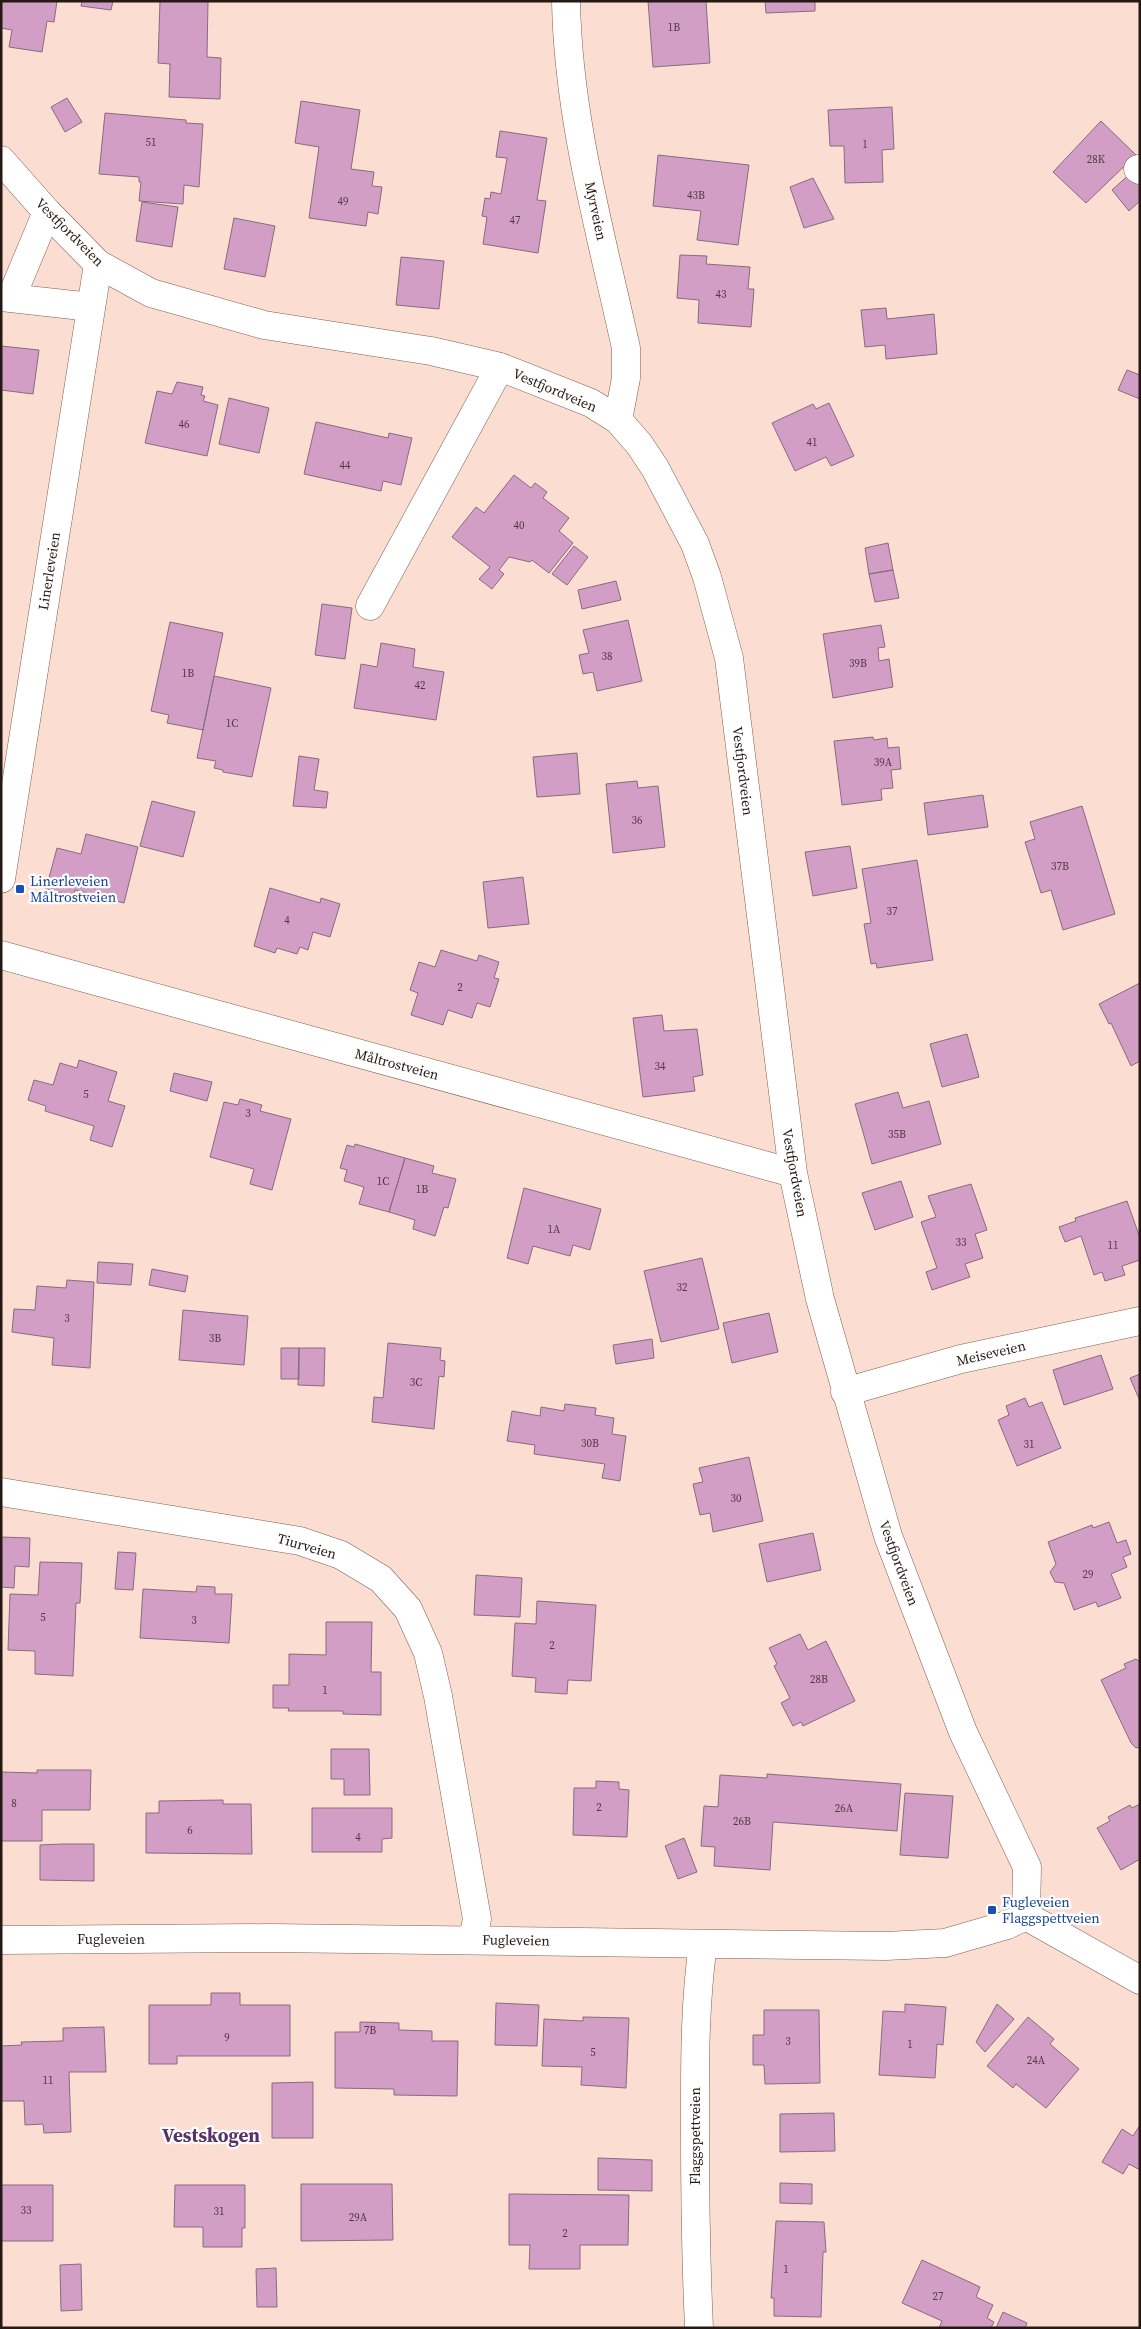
<svg xmlns="http://www.w3.org/2000/svg" width="1141" height="2329" viewBox="0 0 1141 2329" font-family="'Source Serif 4',serif">
	<style>
		.building { fill: #d39ec5; stroke: #876b80 }
		.lines { fill: none; stroke-linecap: round; stroke-linejoin: round }
		.street-casing { stroke: #7e5f51; stroke-width: 29 }
		.street { stroke: #fff; stroke-width: 28 }
		.transit-dot { fill: #1a4fb4; stroke: #fff; stroke-width: 2 }
		.labels { text-anchor: middle; dominant-baseline: central; stroke-width: 4.5; stroke-linejoin: round; paint-order: stroke }
		.number-label { font-size: 11px; fill: #503a40 }
		.street-label { font-size: 14px; fill: #251913; stroke: #fff }
		.transit-label { font-size: 14px; fill: #164399; stroke: #fff; text-anchor: start }
		.district-label { font-size: 19px; font-weight: bold; fill: #5a3167; stroke: #fff }
	</style>
	<rect width="100%" height="100%" fill="#fbded1"/>
	<path class="building" d="M1 1H57L54 22 47 21 42 52 9 47 12 30 1 28Z
		M82 1H113L111 10 81 6Z
		M160 1H208L207 57 221 58 220 99 169 97 170 64 158 63Z
		M648 1H706L710 63 653 67Z
		M765 1H815V11L766 13Z
		M67 98 82 122 65 132 51 107Z
		M301 101 360 110 351 169 374 172 372 186 382 187 378 214 368 212 366 226 309 218 319 147 295 143Z
		M892 107 894 149 882 150 883 182 845 183 844 146H830L828 110Z
		M105 113 186 120V123L203 124 199 187 184 185 183 204 139 201 141 182H139V177L99 174Z
		M1101 121 1136 155 1086 203 1053 172Z
		M500 131 547 138 537 200 546 201 538 253 483 244 487 217 482 216 485 198 490 199 491 192 501 194 507 158 496 157Z
		M658 155 749 165 738 245 697 240 701 211 653 206Z
		M1131 173 1140 183V201L1129 211 1112 190Z
		M813 178 834 219 804 228 790 187Z
		M142 202 178 207 172 247 136 241Z
		M234 218 275 226 265 277 224 269Z
		M680 255 707 256 706 264 750 267 748 289H754L751 327 698 323 699 300 677 298Z
		M401 257 444 261 439 309 396 305Z
		M886 308 887 319 934 314 937 354 886 359 885 345 865 347 861 310Z
		M1 346 39 350 33 394 1 390Z
		M1127 370 1140 375V399L1118 390Z
		M177 382 203 387 201 395 205 396 203 401 218 405 207 456 145 443 157 391 172 394Z
		M229 398 269 408 259 453 219 444Z
		M829 403 854 456 831 466 826 457 795 471 772 423 813 404 816 409Z
		M316 422 388 438 389 433 412 438 401 485 383 481 381 491 304 474Z
		M514 475 531 488 535 483 547 492 543 498 569 518 559 531 573 543 549 573 532 560 530 562 509 557 499 570 504 574 492 589 479 579 490 567 452 537 476 507 484 513Z
		M888 543 893 570 869 574 865 548Z
		M574 546 588 557 567 585 552 574Z
		M893 570 899 598 875 602 869 574Z
		M616 581 621 600 582 609 578 590Z
		M322 604 352 608 345 659 315 655Z
		M628 620 642 681 597 691 593 672 583 674 579 655 589 653 583 630Z
		M170 622 223 633 203 730 167 723 169 715 151 711Z
		M881 625 885 647 878 648 879 661 889 659 893 687 833 698 823 634Z
		M381 643 415 649 413 667 444 672 436 720 354 708 361 664 377 667Z
		M214 676 271 688 252 777 223 772V770L214 768 216 761 197 758Z
		M873 737 874 740 887 738 888 748 899 747 901 769 891 770 893 788 881 789 882 800 842 805 834 741Z
		M577 753 580 794 537 797 533 757Z
		M299 756 319 759 314 790 328 792 326 808 293 806Z
		M637 781 638 788 658 786 665 847 613 853 606 784Z
		M983 795 988 827 928 835 924 803Z
		M152 801 195 812 183 857 140 846Z
		M1082 806 1115 914 1063 930 1051 890 1041 893 1025 842 1035 839 1030 822Z
		M86 834 138 847 124 903 75 890 73 896 46 889 57 848 81 854Z
		M850 846 857 888 813 896 805 852Z
		M917 860 933 960 877 968 876 963 871 964 864 924 871 923 862 869Z
		M523 877 529 924 488 928 483 882Z
		M270 888 320 903 321 898 340 904 330 937 313 932 308 950 300 947 297 954 277 948 275 953 254 946Z
		M441 950 477 961 479 955 499 962 494 978 499 979 490 1007 477 1003 472 1018 448 1010 443 1025 411 1015 418 993 410 990 419 962 435 967Z
		M1140 983V1061L1131 1066 1111 1023 1109 1024 1099 1004Z
		M662 1015 664 1031 697 1029 703 1075 693 1077 695 1091 643 1097 633 1018Z
		M967 1034 979 1077 942 1087 930 1044Z
		M79 1060 117 1072 108 1101 125 1106 112 1147 90 1140 94 1126 45 1111 46 1106 28 1100 34 1080 53 1085 60 1063 77 1068Z
		M174 1073 212 1082 207 1101 170 1091Z
		M898 1092 903 1108 929 1101 941 1144 872 1164 855 1104Z
		M240 1099 262 1105 260 1111 291 1119 272 1190 250 1184 254 1169 210 1157 224 1102 238 1105Z
		M355 1144 405 1158 389 1212 359 1204 364 1187 344 1181 347 1170 340 1168 347 1145 354 1147Z
		M405 1158 434 1166 432 1173 456 1179 448 1208 444 1207 435 1236 413 1229 415 1220 389 1212Z
		M901 1181 913 1217 875 1230 862 1193Z
		M971 1184 987 1230 975 1234 983 1258 965 1264 970 1277 932 1290 926 1272 937 1268 921 1222 936 1217 928 1196Z
		M524 1188 601 1209 590 1250 573 1245 570 1256 533 1246 528 1264 507 1258Z
		M1127 1201 1140 1238V1260L1122 1266 1125 1275 1105 1281 1102 1272 1094 1275 1081 1236 1065 1242 1059 1227 1076 1221 1075 1218Z
		M702 1258 719 1329 661 1342 644 1271Z
		M98 1262 133 1264 131 1285 97 1283Z
		M152 1269 188 1276 185 1292 149 1285Z
		M67 1280 94 1282 90 1368 52 1365 54 1338 12 1332 14 1309 35 1310 37 1286 66 1288Z
		M183 1310 248 1316 244 1365 179 1360Z
		M769 1313 778 1352 732 1363 723 1323Z
		M652 1339 654 1358 616 1364 613 1345Z
		M388 1343 441 1348 440 1360 445 1361 444 1377 439 1376 434 1429 372 1422 374 1397 383 1398Z
		M281 1348H299V1379H281Z
		M299 1348H325L324 1386 298 1385Z
		M1101 1355 1113 1389 1064 1405 1053 1370Z
		M1140 1374V1401L1130 1378Z
		M1025 1398 1029 1407 1042 1402 1061 1448 1017 1466 998 1420 1009 1415 1006 1406Z
		M565 1404 596 1408 595 1415 614 1418 612 1434 626 1436 620 1481 602 1478 605 1464 534 1454 535 1445 507 1441 512 1411 540 1416 541 1407 564 1411Z
		M749 1457 763 1521 713 1532 710 1513 700 1515 693 1484 703 1482 699 1468Z
		M1109 1522 1117 1543 1126 1540 1131 1554 1123 1557 1127 1567 1111 1574 1121 1598 1098 1607 1096 1602 1074 1610 1064 1583 1055 1582 1050 1572 1056 1564 1048 1542 1092 1525 1093 1528Z
		M813 1533 821 1570 767 1582 759 1544Z
		M1 1537 30 1538 29 1567 15 1566 14 1588 1 1587Z
		M118 1552 136 1553 133 1590 115 1589Z
		M40 1562 82 1563 80 1603H76L73 1676 35 1674V1651L8 1650 10 1594 38 1595Z
		M476 1575 522 1578 520 1617 474 1615Z
		M197 1586 215 1587V1594H232L229 1643 140 1638 143 1589 196 1592Z
		M537 1601 596 1605 591 1681 568 1680 567 1694 535 1692 536 1678 512 1676 515 1623 536 1624Z
		M326 1622H372L371 1672H381V1715L343 1714V1711H288L289 1708H273V1685H289V1654L326 1655Z
		M800 1634 808 1650 826 1641 855 1701 803 1726 801 1722 793 1726 781 1703 790 1698 774 1666 777 1664 769 1648Z
		M1136 1659 1140 1662V1747L1136 1748 1131 1743 1101 1680 1126 1668 1124 1664Z
		M331 1749H369L370 1795H344V1779H331Z
		M37 1770H91L90 1810H42V1841H1V1772L37 1773Z
		M767 1774 901 1784 897 1831 773 1822 770 1870 714 1866 715 1847 701 1846 704 1806 718 1807 720 1775 767 1778Z
		M596 1781 619 1782V1789L629 1790 627 1837 573 1835 574 1788H596Z
		M905 1793 953 1796 948 1858 900 1855Z
		M223 1800V1804H251L252 1854 146 1853V1813H159V1801Z
		M1140 1804V1859L1121 1870 1097 1828 1110 1821 1108 1817 1130 1805 1132 1808Z
		M312 1808H392V1838L382 1839V1852H312Z
		M684 1838 697 1872 678 1879 665 1846Z
		M62 1844H94V1881L40 1880V1845Z
		M211 1993H240V2005H290V2056H177V2064H149V2005H211Z
		M496 2003 539 2005 537 2046 495 2045Z
		M905 2004 946 2007 943 2045 937 2044 935 2078 879 2075 883 2011 905 2012Z
		M997 2004 1014 2019 985 2052 976 2042Z
		M764 2010H819L820 2083 765 2084 764 2065H753V2035H764Z
		M583 2017 629 2018 626 2088 581 2085 582 2067 542 2066 544 2019 583 2021Z
		M1028 2017 1054 2039 1050 2044 1079 2069 1046 2108 1016 2084 1013 2088 987 2066Z
		M360 2022 399 2023V2030L432 2031V2041H458L457 2096 394 2095V2089L335 2088V2032H360Z
		M104 2027 106 2072H69L71 2132 44 2133 43 2124 25 2125 24 2101H1V2046L22 2045 21 2042 63 2041V2028Z
		M313 2082V2138H272V2083Z
		M834 2113 835 2151 780 2152V2114Z
		M1140 2125V2170L1129 2164 1123 2174 1102 2162 1122 2129 1133 2136Z
		M598 2158 652 2160V2191L598 2190Z
		M780 2183 812 2184V2204L780 2203Z
		M301 2184H392L393 2240 301 2241Z
		M1 2185H53V2241H1Z
		M175 2185H245V2228H242V2247H203V2227H174Z
		M509 2194 629 2195 628 2245H580V2269H529L530 2245H509Z
		M776 2221 824 2222 826 2252H823L821 2317 774 2316V2298H771Z
		M922 2260 980 2287 976 2297 993 2305 987 2318 994 2322 991 2328H939L942 2321 902 2303Z
		M81 2264 82 2310 61 2311 60 2265Z
		M276 2268 277 2307H257L256 2269Z
		M1003 2312 1027 2323 1025 2328H996Z"/>
	<g class="lines">
		<defs>
			<path id="street" d="M566 1C568 118 601 234 626 348V378L618 420
				M1 160 47 212 98 264 151 293 264 325 431 351 500 367 591 403 618 420 639 444 655 468 695 544 707 577 729 658 793 1173 820 1299 888 1536 963 1732 1027 1867 1026 1916 1140 1980
				M1138 169 1140 170
				M1 297 91 307
				M11 298 47 212
				M370 606 500 367
				M1 879 98 264
				M1 955 793 1173
				M845 1392 961 1359 1140 1321
				M1 1492 300 1541 341 1555 381 1579 408 1609 428 1653 438 1696 477 1919 473 1939
				M1 1940 271 1938 886 1946 945 1943 1007 1925 1026 1916
				M699 2328C696 2263 695 2199 695 2134 695 2070 694 2008 703 1944"/>
		</defs>
		<use href="#street" class="street-casing"/>
		<use href="#street" class="street"/>
	</g>
	<g class="transit-dot">
		<rect x="15" y="884" width="10" height="10" rx="2.5"/>
		<rect x="987" y="1905" width="10" height="10" rx="2.5"/>
	</g>
	<g class="labels">
		<g class="number-label">
			<text x="674" y="27">1B</text>
			<text x="151" y="142">51</text>
			<text x="865" y="144">1</text>
			<text x="1096" y="159">28K</text>
			<text x="696" y="195">43B</text>
			<text x="343" y="201">49</text>
			<text x="515" y="220">47</text>
			<text x="721" y="294">43</text>
			<text x="184" y="424">46</text>
			<text x="812" y="442">41</text>
			<text x="345" y="465">44</text>
			<text x="519" y="525">40</text>
			<text x="607" y="656">38</text>
			<text x="858" y="663">39B</text>
			<text x="188" y="673">1B</text>
			<text x="420" y="685">42</text>
			<text x="232" y="723">1C</text>
			<text x="883" y="762">39A</text>
			<text x="637" y="820">36</text>
			<text x="1060" y="866">37B</text>
			<text x="892" y="911">37</text>
			<text x="287" y="920">4</text>
			<text x="460" y="987">2</text>
			<text x="660" y="1066">34</text>
			<text x="86" y="1094">5</text>
			<text x="248" y="1113">3</text>
			<text x="897" y="1134">35B</text>
			<text x="383" y="1181">1C</text>
			<text x="422" y="1189">1B</text>
			<text x="554" y="1229">1A</text>
			<text x="961" y="1242">33</text>
			<text x="1113" y="1245">11</text>
			<text x="682" y="1287">32</text>
			<text x="67" y="1318">3</text>
			<text x="215" y="1338">3B</text>
			<text x="416" y="1382">3C</text>
			<text x="590" y="1443">30B</text>
			<text x="1029" y="1444">31</text>
			<text x="736" y="1498">30</text>
			<text x="1088" y="1574">29</text>
			<text x="43" y="1617">5</text>
			<text x="194" y="1620">3</text>
			<text x="552" y="1645">2</text>
			<text x="819" y="1679">28B</text>
			<text x="325" y="1690">1</text>
			<text x="14" y="1803">8</text>
			<text x="599" y="1807">2</text>
			<text x="844" y="1808">26A</text>
			<text x="742" y="1821">26B</text>
			<text x="190" y="1830">6</text>
			<text x="358" y="1837">4</text>
			<text x="370" y="2030">7B</text>
			<text x="227" y="2037">9</text>
			<text x="788" y="2041">3</text>
			<text x="910" y="2044">1</text>
			<text x="593" y="2052">5</text>
			<text x="1036" y="2060">24A</text>
			<text x="48" y="2080">11</text>
			<text x="26" y="2210">33</text>
			<text x="219" y="2211">31</text>
			<text x="358" y="2217">29A</text>
			<text x="565" y="2233">2</text>
			<text x="786" y="2269">1</text>
			<text x="938" y="2296">27</text>
		</g>
		<g class="street-label">
			<text transform="translate(596 211) rotate(78)">Myrveien</text>
			<text transform="translate(70 232) rotate(45)">Vestfjordveien</text>
			<text transform="translate(555 390) rotate(23)">Vestfjordveien</text>
			<text transform="translate(49 571) rotate(-81)">Linerleveien</text>
			<text transform="translate(743 771) rotate(83)">Vestfjordveien</text>
			<text transform="translate(397 1064) rotate(15)">Måltrostveien</text>
			<text transform="translate(795 1173) rotate(80)">Vestfjordveien</text>
			<text transform="translate(991 1353) rotate(-13)">Meiseveien</text>
			<text transform="translate(307 1546) rotate(16)">Tiurveien</text>
			<text transform="translate(899 1563) rotate(70)">Vestfjordveien</text>
			<text x="111" y="1939">Fugleveien</text>
			<text transform="translate(516 1940) rotate(1)">Fugleveien</text>
			<text transform="translate(695 2136) rotate(-90)">Flaggspettveien</text>
		</g>
		<g class="transit-label">
			<text x="30" y="881">Linerleveien<tspan x="30" dy="16">Måltrostveien</tspan></text>
			<text x="1002" y="1902">Fugleveien<tspan x="1002" dy="16">Flaggspettveien</tspan></text>
		</g>
		<g class="district-label">
			<text x="211" y="2135">Vestskogen</text>
		</g>
	</g>
	<rect width="1141" height="2329" fill="none" stroke="#251913" stroke-width="5"/>
</svg>
